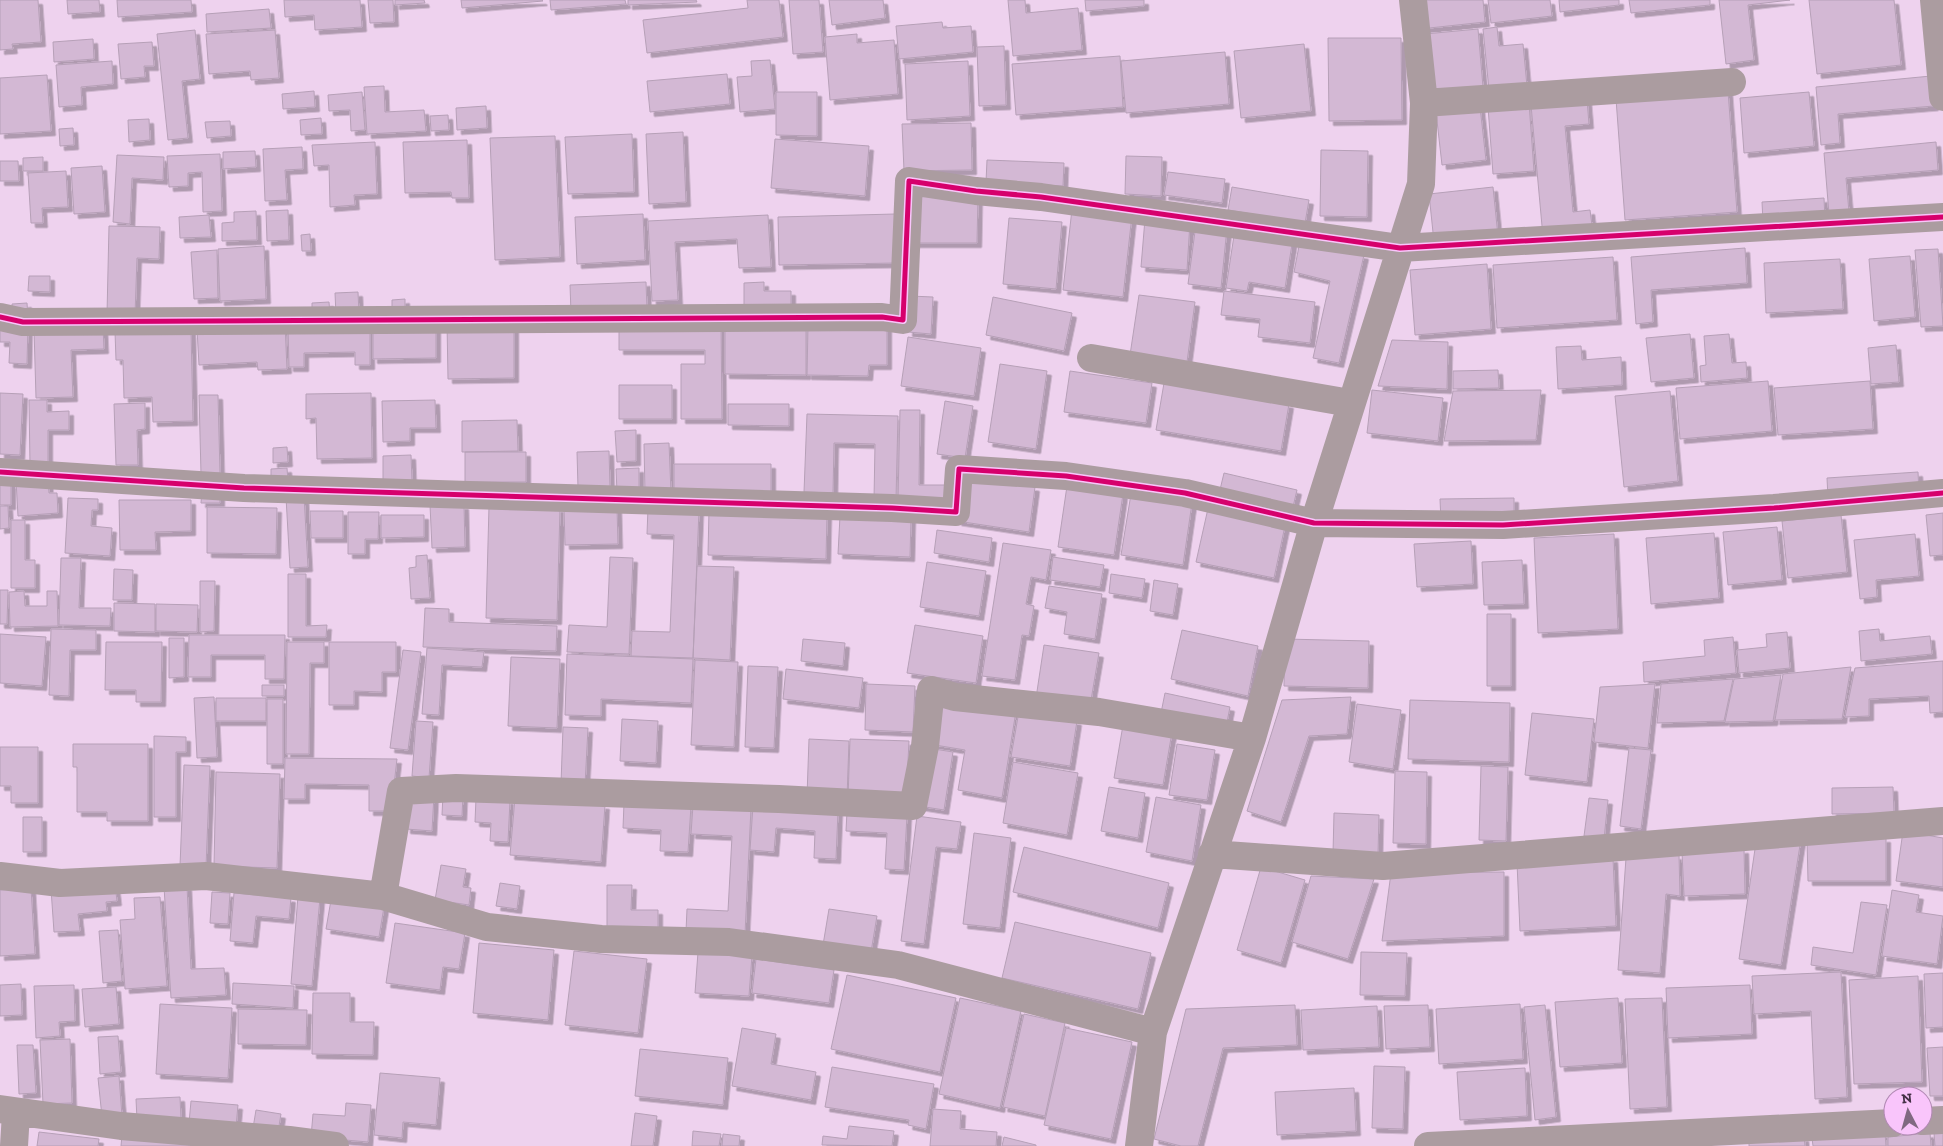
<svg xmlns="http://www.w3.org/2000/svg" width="1943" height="1146" viewBox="0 0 1943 1146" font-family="'Zilla Slab',serif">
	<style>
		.building { fill: #d3b8d4; stroke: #b6a0b7; filter: url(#shadow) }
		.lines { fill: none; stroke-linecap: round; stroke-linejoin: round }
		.minor { stroke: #ab9ca0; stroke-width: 28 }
		.cycleway-casing { stroke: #f9c5fb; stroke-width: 8 }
		.cycleway { stroke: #d6006c; stroke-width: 5 }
	</style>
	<defs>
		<filter id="shadow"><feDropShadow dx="4.5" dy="4.5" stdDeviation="0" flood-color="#0004"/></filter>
	</defs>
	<rect width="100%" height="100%" fill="#eed2ee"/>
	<path class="building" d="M0 0H38L41 42 12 44 13 49 0 50Z
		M67 0H99L100 12 68 14Z
		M117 0H191L192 12 118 17Z
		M284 0H360L362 27 315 30 314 15 285 17Z
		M368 0H393L394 22 370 23Z
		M395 0H424L425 3 395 5Z
		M461 0H542L543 1 462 8Z
		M550 0H625L626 4 551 10Z
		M628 0H696L697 2 628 5Z
		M747 0H779L783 37 647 53 643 20 748 8Z
		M789 0H819L823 52 793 54Z
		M829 0H883L885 18 832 25Z
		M1008 0H1025L1026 13 1078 8 1082 50 1013 56Z
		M1085 0H1144V6L1086 11Z
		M1417 0H1483L1485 22 1420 29Z
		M1488 0H1550L1552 16 1491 23Z
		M1559 0H1619V5L1560 12Z
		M1629 0H1710V5L1631 13Z
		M1719 0H1790L1748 5 1754 60 1726 64Z
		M1809 0H1894L1901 65 1817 74Z
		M269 9 271 28 207 32 206 14Z
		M942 22 943 28 971 26 973 52 899 59 896 26Z
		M1497 27 1499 46 1523 44 1527 86 1489 90 1483 29Z
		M1478 29 1483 87 1431 92 1425 34Z
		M195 30 200 79 182 81 188 138 168 140 157 34Z
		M275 30 279 78 251 80 250 71 209 74 206 34Z
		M857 34V43L894 40 898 94 830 100 825 37Z
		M1328 38H1401L1402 120 1329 121Z
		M93 39 94 59 54 62 53 42Z
		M152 42 154 66H144L145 77 121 79 118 44Z
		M1304 44 1311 111 1241 118 1234 51Z
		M1004 46 1006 105 979 106 977 47Z
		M1225 52 1229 104 1126 113 1121 61Z
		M1120 56 1123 107 1016 115 1012 64Z
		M770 60 775 109 740 112 737 77 752 76 751 61Z
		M112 61 113 84 81 87 82 105 59 107 56 65Z
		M968 61 970 116 907 120 905 64Z
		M727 74 730 104 650 112 647 81Z
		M47 75 51 131 0 134V78Z
		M1931 76 1934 106 1838 114 1840 143 1821 145 1816 87Z
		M384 86 385 112 424 110 426 131 367 134 364 87Z
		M314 91 315 107 283 109 282 94Z
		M1728 91 1737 212 1625 220 1616 99Z
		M362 92 365 130 351 131 350 110 329 111 328 95Z
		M776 92H817V136L776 135Z
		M1809 92 1814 146 1744 153 1740 98Z
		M1587 100 1589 124 1565 126 1573 212 1590 210 1593 233 1543 237 1531 105Z
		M1529 103 1534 171 1493 174 1488 107Z
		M486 106 487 128 457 130 456 108Z
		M1480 107 1486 160 1442 165 1436 112Z
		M448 115 449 130 431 131 430 116Z
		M321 118 322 134 301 135 300 120Z
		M149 119 150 140 129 142 128 120Z
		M230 121 231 136 207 138 205 122Z
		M971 123 972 170 904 171 902 124Z
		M73 128 74 145 60 146 59 129Z
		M683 132 686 202 649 204 646 134Z
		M632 134 634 192 568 194 565 137Z
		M555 136 560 257 495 260 490 138Z
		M775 139 869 146 865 196 771 188Z
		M467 140 469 198H452L451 192 405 193 403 142Z
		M375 142 377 194 354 195 355 205 330 207 329 165 314 166 312 145Z
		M1936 142 1938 170 1846 178 1849 212 1829 214 1824 153Z
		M302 147 303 169 285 170 287 200 265 201 263 149Z
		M1321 150 1368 151 1367 217 1320 216Z
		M255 151 256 167 223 169V152Z
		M220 154 222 211 203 212 202 172 188 173V186L169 187 167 156Z
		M117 155 164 157 163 180 132 178 130 224 113 222Z
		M1126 156 1162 157 1161 196 1125 194Z
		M43 157V171H23V158Z
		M987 160 1064 163 1063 186 986 182Z
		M0 161H18L19 181H0Z
		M102 166 105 212 74 214 71 168Z
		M66 171 68 207 42 208 43 223H31L28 173Z
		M1168 172 1225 179 1222 203 1164 195Z
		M1232 187 1309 200 1305 223 1228 210Z
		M1493 187 1498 236 1434 242 1429 194Z
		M913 194 978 195 977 243H913Z
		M1824 198 1825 219 1763 222 1762 202Z
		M1072 209 1132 215 1123 297 1063 290Z
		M288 210 289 240 267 241 266 211Z
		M256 211 257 240 222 241V223L234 222V212Z
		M643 214 645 260 577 264 575 217Z
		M895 214 896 263 779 265 778 217Z
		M209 215 211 237 180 238 179 217Z
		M768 215 771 267 739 268 737 239 675 242 678 300 652 301 648 221Z
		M1009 218 1062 222 1056 289 1003 284Z
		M1145 219 1190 222 1187 270 1141 267Z
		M1196 224 1227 228 1221 288 1188 284Z
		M109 226 160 227 159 259 137 258 135 315 107 314Z
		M1235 229 1293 238 1285 288 1249 282 1247 291 1226 288Z
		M310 234 311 251H302L301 235Z
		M1300 241 1364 255 1339 363 1313 358 1330 281 1294 272Z
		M264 246 266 299 220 301 218 249Z
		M1745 248 1747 283 1651 290 1653 322 1636 324 1631 257Z
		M1938 249 1943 326 1921 327 1915 250Z
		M217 250 218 298 194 299 191 252Z
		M1910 256 1915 317 1874 321 1869 259Z
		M1613 257 1617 320 1497 328 1493 265Z
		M1840 259 1843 309 1766 313 1764 263Z
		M1487 264 1491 329 1415 335 1410 270Z
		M29 276H50V292L28 291Z
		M646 282 647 309 571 313 570 285Z
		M764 282V291H791V314H744V283Z
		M1224 291 1315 302 1310 343 1258 337 1260 319 1221 315Z
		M358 292 359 314 336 315 335 293Z
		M1139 295 1195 302 1187 362 1130 355Z
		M910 296 933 297 931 334 908 332Z
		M993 297 1072 313 1064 351 986 335Z
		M405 299V313H392V300Z
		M329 302 330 315H312V303Z
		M27 303 28 317 13 318 12 304Z
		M514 322V378L448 379 447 323Z
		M0 323 28 324 27 364 9 363 10 342H0Z
		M721 323 722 419H681V364H705V350H619V324Z
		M285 324 287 369 258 370 257 362 199 365 197 329Z
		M436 324V358L373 359V325Z
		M370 326V365H355V352L304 353V367H289L288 327Z
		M725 326 806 327V375L725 374Z
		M808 326H887V365H869L868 376 807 375Z
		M103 327 104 349 71 350 73 397 36 398 34 329Z
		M191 330 193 421 153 422 152 397 124 398 123 360H116L115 332Z
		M1690 334 1694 378 1651 382 1646 338Z
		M1729 334 1732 363 1746 362 1747 378 1701 382 1700 366 1706 365 1704 336Z
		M908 337 981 348 974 396 901 386Z
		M1392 340 1448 342 1447 389 1378 386Z
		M1896 345 1899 382 1871 384 1868 348Z
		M1581 346 1582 360 1621 357 1622 385 1558 389 1556 347Z
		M1000 364 1047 371 1036 449 988 442Z
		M1498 370 1499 388 1453 389V371Z
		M1070 371 1152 383 1146 423 1064 412Z
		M1768 381 1772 431 1680 439 1676 388Z
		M1870 381 1873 429 1778 435 1774 388Z
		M1164 383 1289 404 1281 451 1156 430Z
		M619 385H672V419H619Z
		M1372 390 1443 398 1438 441 1367 433Z
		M1541 390 1536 440 1444 441 1453 391Z
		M1670 391 1678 481 1624 487 1615 396Z
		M0 393 23 394 20 455 0 454Z
		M371 393 372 458 317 459 316 418 306 419V394Z
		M199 395H218L220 473 201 474Z
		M29 400H47V412L69 411V430H48V464L30 465Z
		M435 400 436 428H410V441L383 442 382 401Z
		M945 401 973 406 965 458 937 454Z
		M145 403V429L137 430 138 465H116L114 404Z
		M728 404H789V426L728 425Z
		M900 410H920L919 485H946L945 501 898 500Z
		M807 414 898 416 896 499H874L875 444 834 443 833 493 804 492Z
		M517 420 518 451 462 452V421Z
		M636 430V461L617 462 615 431Z
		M669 443 671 493 645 494 644 444Z
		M287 447 288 462 273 463V448Z
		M609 451 610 487 578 488 577 452Z
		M465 452H526V482H465Z
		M411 455 412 481 383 482V456Z
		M674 464H771V497L674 496Z
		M287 468 288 481 271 482V469Z
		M639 468V491L617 492 616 469Z
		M1918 472 1919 492 1828 498 1827 478Z
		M1224 473 1297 490 1292 511 1219 494Z
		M0 477H11V505H0Z
		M964 477 1035 487 1029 532 957 521Z
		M48 479 49 493H57L58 513 18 516 16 480Z
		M1067 486 1123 494 1114 555 1058 547Z
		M202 490H220V503H201Z
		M1131 494 1192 503 1183 565 1121 555Z
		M304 496 308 567 290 568 286 497Z
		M68 498 98 499V510H92L91 526 112 528 110 556 65 553Z
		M1514 498V520L1441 522 1440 499Z
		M119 500H191V531L155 532 156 550H120Z
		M1209 504 1286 521 1274 578 1196 562Z
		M430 505H464L465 547 432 548Z
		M0 506H8L9 528 0 529Z
		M489 506 560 508 557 620 486 618Z
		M207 507 277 508 276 554 207 553Z
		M617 508 618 544 565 545 564 509Z
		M648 508 699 510 693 658 631 656 632 631 670 632 674 535 647 534Z
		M709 509 827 514 826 559 708 555Z
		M310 511H343V538H311Z
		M348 512H379L378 539H365V554H348Z
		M1943 513V555L1930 556 1926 515Z
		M381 515H424V537L381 538Z
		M1841 515 1847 572 1788 578 1782 521Z
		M840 516 911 518 910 557 838 554Z
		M11 520H25V560H35V588H11Z
		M1777 527 1782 580 1728 585 1723 532Z
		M937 530 992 538 989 562 934 553Z
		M1714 533 1719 598 1651 604 1646 538Z
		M1614 534 1618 629 1538 633 1534 538Z
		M1915 534 1919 576 1876 580 1877 597 1860 599 1854 540Z
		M1471 541 1473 584 1417 587 1414 544Z
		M1003 543 1051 550 1046 580 1031 577 1026 604 1034 606 1029 636 1022 635 1015 680 982 676Z
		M427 555 430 598 411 599 409 568 416 567V556Z
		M610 557 633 558 629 654 567 652 569 625 607 627Z
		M1053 557 1104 565 1100 587 1050 580Z
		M61 558H81L79 608H111L110 626 59 625Z
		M1522 560 1524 604 1484 605 1482 562Z
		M927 562 986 571 979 616 920 607Z
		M697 566 734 567 730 660 693 658Z
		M114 569 133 570 132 600H113Z
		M288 574H306V626L327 625 326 637H288Z
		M1111 574 1145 579 1142 598 1109 593Z
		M1154 580 1178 584 1173 615 1150 611Z
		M200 581H215L214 631 200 632Z
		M1049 586 1102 594 1095 639 1064 634 1067 612 1045 608Z
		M0 590H8L7 624H0Z
		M24 591 25 606H47V591H57L58 626 10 627 9 592Z
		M114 603 155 604V632L114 631Z
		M156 604 198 605 197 632 156 631Z
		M425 608 449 609V622L557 626 556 651 423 647Z
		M1487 614H1511V686H1487Z
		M915 625 983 636 976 683 907 673Z
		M51 629 96 630V650H70L69 696 49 695Z
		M1879 629 1880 641 1930 636 1932 654 1861 661 1859 631Z
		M1182 630 1258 646 1248 696 1171 679Z
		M1787 632 1790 668 1739 673 1737 650 1767 647 1766 634Z
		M0 634 46 637 42 686 0 683Z
		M189 635H285L284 679H265V655H211V677H188Z
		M1733 637 1736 673 1644 682 1643 662 1705 656 1704 640Z
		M169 638H184V677L169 678Z
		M803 639 845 643 843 666 801 661Z
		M1285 639 1369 641 1368 688 1284 686Z
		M106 642H162L161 702H136V690H105Z
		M287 642H324V663H310L309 754H286Z
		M329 642H396V672H382V692L354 691V705H329Z
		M1044 645 1099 653 1090 706 1036 698Z
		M427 648 484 652 482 667 442 665 439 715 422 714Z
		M403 650 421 652 408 750 390 748Z
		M567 654 693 659 691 703 601 699V716L565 715Z
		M511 657 560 659 557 728 508 726Z
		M695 660 738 662 734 747 691 745Z
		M1943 661V712L1930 713 1929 696 1869 699V716L1845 717 1855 668Z
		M748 666 778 667 774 748 745 747Z
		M1851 667 1842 719 1775 720 1783 674Z
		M786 669 863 678 859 708 783 699Z
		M1781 675 1773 721 1725 722 1734 679Z
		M1733 679 1724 721 1657 723 1661 684Z
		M866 684 915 686 913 732 865 730Z
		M1655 684 1648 748 1594 742 1600 687Z
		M262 685H284V696H262Z
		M1165 693 1230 707 1225 732 1160 718Z
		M214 697 217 757 197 758 194 698Z
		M937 697 1016 711 1002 798 958 790 965 750 929 744Z
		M1351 697 1347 734 1309 736 1281 822 1247 811 1282 700Z
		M216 698H266V721H216Z
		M267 699H283V764H267Z
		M1410 700 1510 703 1509 762 1408 759Z
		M1357 704 1401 710 1393 769 1349 762Z
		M1019 711 1077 721 1070 766 1011 757Z
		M1532 713 1594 719 1587 782 1525 775Z
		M622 719 658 721 656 763 620 761Z
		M416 721 433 722 429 778 412 776Z
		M1123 725 1172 732 1163 785 1114 778Z
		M563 727 588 728 585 785 561 784Z
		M154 736 186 737V752H176V817H154Z
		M809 739 849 741 847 798 807 796Z
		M850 739 909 741 906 801 848 799Z
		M73 744H148V821H107V812H77V767H73Z
		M1177 744 1215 750 1207 800 1169 795Z
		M0 747H38V803H11V786H0Z
		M928 748 953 752 944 810 919 806Z
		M1629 748 1651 750 1641 829 1620 826Z
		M285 758 397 759 391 811H369V785L305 784V799H284Z
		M1013 762 1078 773 1067 835 1003 823Z
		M184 765 210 766 206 867 180 866Z
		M1481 766 1508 767 1506 841 1479 840Z
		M1395 771 1427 772 1426 844 1393 843Z
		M216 772 280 774 277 868 214 866Z
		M1109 787 1145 793 1138 838 1101 831Z
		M1893 787 1894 813 1832 814V788Z
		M407 794 434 795 432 831 406 829Z
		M443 794 463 795 462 816 442 815Z
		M1156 797 1201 805 1192 861 1146 852Z
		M476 798 510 800 508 842 490 841 491 823 475 822Z
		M515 798 605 805 601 862 510 855Z
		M1589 798 1608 800 1604 839 1584 836Z
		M624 803 691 806 688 852 660 851 661 830 623 828Z
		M693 805 751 808 745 934 686 931 687 909 728 911 732 836 691 834Z
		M753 806 838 811 836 859 814 858 815 831 776 828 774 852 750 850Z
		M847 811 907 815 904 870 885 869 887 833 846 831Z
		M1334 813 1379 815 1378 854 1333 853Z
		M917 816 961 822 957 849 936 847 924 944 901 941Z
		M23 817H42V852H23Z
		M1903 831 1943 838V887L1896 881Z
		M974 833 1011 838 1000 928 963 924Z
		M1886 838V881H1808L1807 839Z
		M1801 839 1781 965 1739 959 1756 842Z
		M1024 847 1169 883 1158 928 1013 892Z
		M1744 849 1745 894 1684 896 1682 852Z
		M1679 855 1680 896 1666 894 1660 973 1618 970 1626 858Z
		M1613 858 1616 926 1520 931 1517 863Z
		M441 865 466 869 463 887 471 888 469 905 435 900Z
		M1261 867 1305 880 1281 963 1237 950Z
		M1504 872V936L1382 941 1391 873Z
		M1311 876 1374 879 1348 959 1292 942Z
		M500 883 520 886 517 909 496 906Z
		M115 884 117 901 106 902 107 911 78 914 80 931 54 932 51 889Z
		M607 885H632L631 910H658V932H607Z
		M187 886 191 969 224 968 226 995 171 998 164 887Z
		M31 888 35 954 0 956V890Z
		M1892 890 1919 895 1916 912 1943 916 1937 964 1882 956Z
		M212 892 230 893 228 924 210 923Z
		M234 893 291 898 289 919 256 916 253 943 230 941Z
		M298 896 320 898 312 986 291 984Z
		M160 897 167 986 125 989 120 920 135 919 134 898Z
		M331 900 384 907 379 937 326 929Z
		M1861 902 1887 905 1876 975 1811 965 1813 947 1853 953Z
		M829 909 877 916 871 952 823 945Z
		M1015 922 1151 953 1138 1009 1002 978Z
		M395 923 465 933 459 969 443 967 440 990 386 983Z
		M118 930 122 981 103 983 99 931Z
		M479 943 554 950 548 1020 473 1013Z
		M574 951 647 959 638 1033 565 1025Z
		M698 952 752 955 749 996 695 993Z
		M1361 952 1407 953 1405 996 1360 995Z
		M756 959 834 970 829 1003 752 993Z
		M1841 972 1847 1097 1815 1099 1811 1011 1754 1014 1752 976Z
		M1943 973V1027L1926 1028 1924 974Z
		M847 975 956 998 940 1072 831 1049Z
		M1918 976 1922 1082 1854 1084 1849 980Z
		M233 983 294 986 293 1008 232 1004Z
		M21 984 22 1015 0 1016V985Z
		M74 985 75 1021 59 1022 60 1036 36 1038 34 986Z
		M1750 985 1752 1034 1668 1038 1666 988Z
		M116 987 119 1024 85 1027 82 989Z
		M313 993H350V1022H374L373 1055 312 1054Z
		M960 998 1021 1011 1000 1108 939 1094Z
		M1618 998 1622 1063 1560 1067 1555 1002Z
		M1662 998 1667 1107 1630 1109 1625 999Z
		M160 1004 232 1008 228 1078 156 1074Z
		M1520 1004 1523 1059 1439 1064 1436 1009Z
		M1295 1005 1297 1045 1223 1048 1198 1146H1181L1154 1139 1186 1009Z
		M1428 1005 1430 1047 1386 1049 1384 1006Z
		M1545 1005 1556 1117 1535 1120 1524 1007Z
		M1377 1006 1379 1047 1303 1050 1301 1010Z
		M238 1009 307 1010 306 1045 238 1044Z
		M1024 1014 1065 1023 1045 1116 1003 1107Z
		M742 1028 776 1034 771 1064 816 1072 811 1100 732 1086Z
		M1066 1028 1132 1042 1111 1139 1044 1125Z
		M118 1036 121 1072 100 1074 98 1037Z
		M70 1039 72 1103 43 1104 40 1040Z
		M17 1045H33L36 1093 19 1094Z
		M1943 1047V1096H1930L1927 1048Z
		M640 1049 728 1058 723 1105 635 1096Z
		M1374 1066 1405 1067 1403 1129 1372 1128Z
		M832 1067 934 1084 926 1129 908 1125 909 1120 825 1107Z
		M1525 1068 1527 1116 1460 1120 1457 1072Z
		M380 1073 440 1078 436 1125 403 1122 402 1138 374 1135Z
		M119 1076 122 1116 102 1117 98 1078Z
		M1354 1088 1356 1131 1277 1135 1275 1092Z
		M180 1097 181 1119 137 1120 136 1099Z
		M191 1101 238 1105 236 1127 189 1123Z
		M346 1103 371 1105 368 1142 311 1137 313 1114 345 1116Z
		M933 1109 961 1111 960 1129 997 1132 996 1146H930Z
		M256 1110 281 1114 278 1132 253 1128Z
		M635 1113 657 1116 653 1146H631Z
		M849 1126 894 1131 892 1146 822 1145 823 1136 847 1139Z
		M693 1131 721 1134 719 1146H692Z
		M39 1132 99 1139 98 1146H37Z
		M1885 1133 1886 1146H1813L1812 1138Z
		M1930 1133 1931 1146H1888V1137Z
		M1934 1133H1943V1146H1935Z
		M723 1134 740 1136 739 1146H722Z
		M122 1135 190 1141 189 1146H121Z
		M1004 1137 1036 1145V1146H1002Z
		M1804 1137 1805 1146H1749V1142Z"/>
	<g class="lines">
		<path class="minor" d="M1934 0 1943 97
			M1424 103 1732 82
			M0 317 23 322C310 322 596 318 882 317L903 320 909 181 976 191 1041 197 1400 248 1943 217
			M1091 358 1350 403
			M0 472 244 488 892 508 956 512 959 469 1066 476 1185 493 1314 523 1503 525 1774 508 1943 493
			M1212 854 1383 866 1943 821
			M0 876 60 883 206 876 383 896 487 927 601 939 729 942 898 965 1153 1032
			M383 896 401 791 456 788 779 799 913 806 925 746 931 690 955 697 1099 712 1252 738
			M0 1109 121 1126 289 1140 335 1146
			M1923 1121 1943 1120
			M14 1146 16 1113
			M1139 1146 1153 1032 1252 738 1314 523 1421 184 1424 103 1413 0
			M1428 1146 1893 1123"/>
		<defs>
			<path id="cycleway" d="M0 317 23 322C310 322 596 318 882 317L903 320 909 181 976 191 1041 197 1400 248 1943 217
				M0 472 244 488 892 508 956 512 959 469 1066 476 1185 493 1314 523 1503 525 1774 508 1943 493"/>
		</defs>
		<use href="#cycleway" class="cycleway-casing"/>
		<use href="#cycleway" class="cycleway"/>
	</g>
	<g transform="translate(1908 1111) rotate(354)"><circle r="24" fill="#f9c5fb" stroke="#b189b3"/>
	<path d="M0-4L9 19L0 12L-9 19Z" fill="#806981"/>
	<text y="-8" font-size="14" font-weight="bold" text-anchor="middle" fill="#443046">N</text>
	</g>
</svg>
